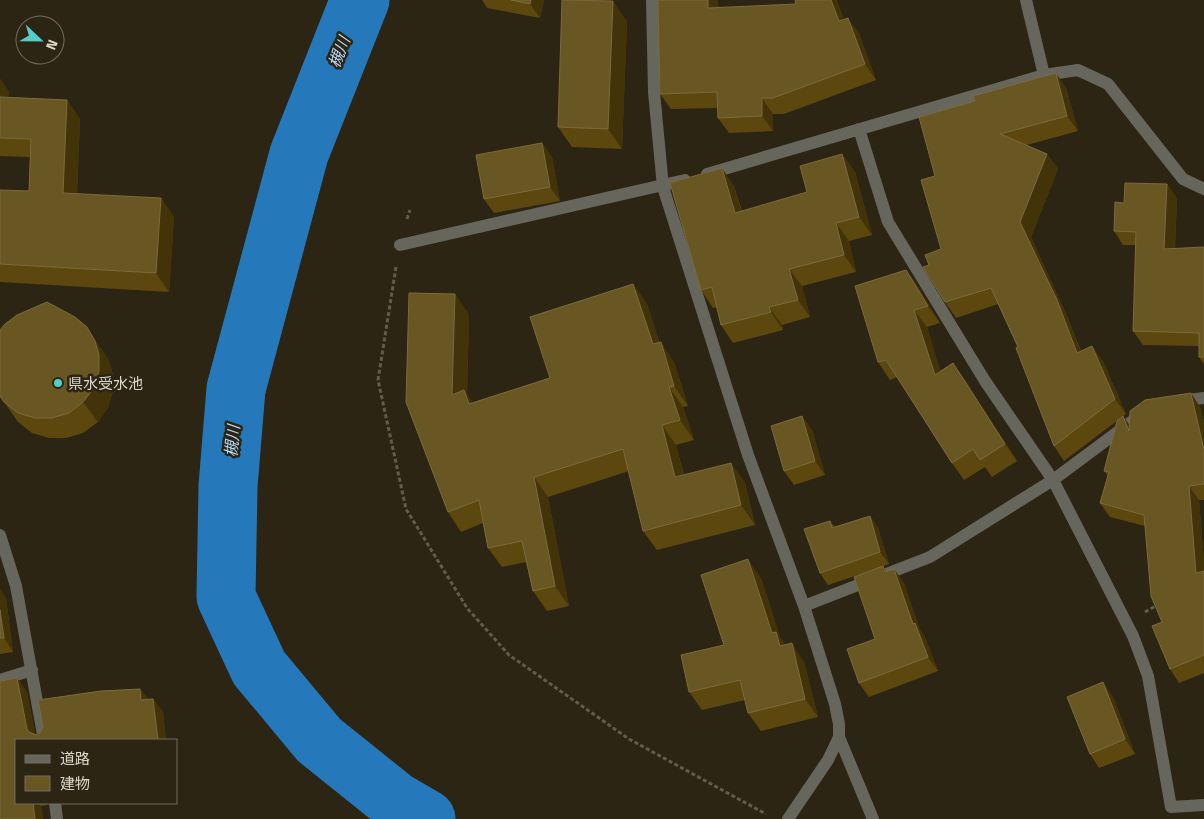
<svg xmlns="http://www.w3.org/2000/svg" width="1204" height="819" viewBox="0 0 1204 819" font-family="'Titillium Web','Noto Sans JP',sans-serif">
	<style>
		.lines { fill: none; stroke-linecap: round; stroke-linejoin: round }
		.river { stroke: #2579bb; stroke-width: 59 }
		.path { stroke: #625c4d; stroke-width: 3; stroke-dasharray: 4 2.5; stroke-linecap: butt }
		.minor { stroke: #67665d; stroke-width: 12 }
		.wall { fill: #5c480e }
		.shaded-wall { fill: #433308 }
		.building { fill: #695723; stroke: #7b6b3d }
		.poi-dot { fill: #54cdc8; stroke: #2c2514; stroke-width: 2 }
		.labels { text-anchor: middle; dominant-baseline: central; stroke-width: 5; stroke-linejoin: round; paint-order: stroke }
		.poi-label { font-size: 15px; fill: #dcd7cc; stroke: #2c2514; text-anchor: start }
		.water-label { font-size: 16px; font-style: italic; fill: #b4d9fd; stroke: #2c2514 }
	</style>
	<rect width="100%" height="100%" fill="#2c2514"/>
	<g class="lines">
		<path class="river" d="M360 0 299 154 236 389 228 486 226 597 259 668 319 740 395 801 426 819"/>
		<path class="path" d="M407 219 410 210
			M396 267 378 380 406 509 467 608 509 655 629 739 766 814
			M1145 612 1159 604"/>
		<path class="minor" d="M652 0 654 92 663 187 748 455 804 606 835 704 839 724V737L828 760 788 819
			M1026 0 1044 75
			M859 129 888 222 985 381 1053 480 1133 636 1148 676 1171 807 1204 805
			M707 174 1044 75 1078 70 1108 84 1183 179 1204 189
			M400 245 685 180
			M1180 401 1204 398
			M0 535 16 586 44 740
			M804 606 930 557 1053 480 1143 413
			M0 680 32 670
			M839 737 873 819
			M55 803 57 819"/>
	</g>
	<path class="wall" d="M482 0H544L540 18 487 8Z
		M658 0H718V8L843 19 859 33 876 80 784 114H773V131L729 133 718 118 717 108 671 109 660 94Z
		M627 21 622 149 572 147 558 127Z
		M0 79 9 92 8 97 67 100 80 119 77 194 161 198 174 217 169 292 0 282V190L29 191 30 157 0 156Z
		M1066 88 1078 131 1027 145 1047 154 1058 169 1031 237 1067 316 1081 351 1103 361 1126 414 1064 461 1054 446 1018 347 998 304 956 318 945 302 929 265 941 249 935 176Z
		M542 143 552 157 560 201 494 213 484 199Z
		M842 154 855 172 872 235 849 241 856 272 802 286 810 317 782 325 783 330 733 343 721 325 717 307 713 308 701 290 734 186 742 211 807 192Z
		M1167 184 1177 199 1175 249 1204 247V364L1199 357V346L1143 345 1133 331 1136 245H1123L1114 231 1124 203Z
		M906 270 918 287 940 323 927 327 940 371 953 363 965 380 1017 461 992 477 985 467 964 480 952 463 897 377 890 380 878 362Z
		M633 284 647 304 659 342 674 362 688 406 683 407 694 440 676 445 684 475 745 482 755 525 657 550 643 531 629 471 548 497 569 606 547 611 533 591 526 562 502 567 488 548 483 523 461 532 448 512 469 314 467 394 472 403 550 378Z
		M101 348 109 361 113 375V391L108 408 98 422 83 433 66 438H49L32 433 18 422 0 396Z
		M1191 393 1200 407 1204 422V500H1199L1204 562V673L1179 683 1170 669 1145 526 1110 517 1100 503 1108 476 1104 471 1129 426Z
		M802 416 812 430 825 475 794 485 784 471Z
		M870 516 878 528 889 564 883 566 887 572 894 569 904 583 920 630 925 637 938 671 869 697 859 683 875 639 876 569 828 585 820 573 830 521 835 527Z
		M761 578 780 637 785 645 804 662 818 717 761 731 748 713 745 700 702 710 689 692 724 645Z
		M0 589 6 598 13 652 0 654Z
		M17 678 27 692 35 734 40 733 43 726 38 700 101 691 140 689 148 699H153L163 712 166 740H16V803H47V805L41 806 43 819H0V681Z
		M1113 697 1135 754 1099 768 1090 754Z"/>
	<path class="shaded-wall" d="M531 0H544L540 18 530 4Z
		M708 0H718L719 24 708 8Z
		M831 0H837L850 36 839 21Z
		M613 1 627 21 622 149 608 129Z
		M848 18 859 33 876 80 865 64Z
		M1056 73 1066 88 1078 131 1067 116Z
		M0 79 9 92 7 115 0 105Z
		M762 98 773 114V131L762 116Z
		M67 100 80 119 76 212 63 193Z
		M542 143 552 157 560 201 550 187Z
		M842 154 855 172 872 235 859 217Z
		M1047 154 1058 169 1031 237 1067 316 1087 368 1077 353 1020 222Z
		M722 168 734 186 747 231 735 213Z
		M1167 184 1177 199 1174 263 1164 249Z
		M161 198 174 217 169 292 156 273Z
		M836 223 849 241 856 272 844 255Z
		M789 269 802 286 810 317 798 300Z
		M906 270 918 287 940 323 928 306Z
		M633 284 647 304 667 364 653 344Z
		M455 294 469 314 467 394 478 410 469 404 452 395Z
		M769 307 782 325 783 330 771 312Z
		M914 310 927 327 947 392 935 375Z
		M87 327 109 361 113 375V391L108 408 98 422 83 402Z
		M661 342 674 362 688 406 674 386Z
		M1092 346 1103 361 1126 414 1115 399Z
		M953 363 965 380 1017 461 1005 444Z
		M669 387 683 407 694 440 680 420Z
		M1191 393 1200 407 1204 422V450Z
		M802 416 812 430 825 475 815 461Z
		M1123 416 1133 430 1129 431Z
		M662 425 676 445 689 497 675 477Z
		M731 463 745 482 755 525 741 505Z
		M534 477 548 497 569 606 555 586Z
		M1189 486 1199 500 1204 562V584L1196 573Z
		M870 516 878 528 889 564 880 552Z
		M748 559 761 578 780 637 789 650 793 665 772 633Z
		M894 569 904 583 920 630 925 637 938 671 928 657 913 624Z
		M0 589 6 598 13 652 4 638 0 610Z
		M792 643 804 662 818 717 805 699Z
		M17 678 27 692 36 740H34L27 729Z
		M1103 682 1113 697 1135 754 1125 739Z
		M140 689 150 702 141 700Z
		M153 699 163 712 166 740H158Z
		M33 803H39L41 806 43 819H35Z"/>
	<path class="building" d="M511 0H531L530 4Z
		M562 0 613 1 608 129 558 127Z
		M658 0H708V8L796 4 795 0H831L839 21 848 18 865 64 773 98H762V116L718 118 717 92 660 94Z
		M1056 73 1067 116 1000 134 1047 154 1020 222 1057 300 1077 353 1092 346 1115 399 1054 446 1016 348 1018 347 991 288 945 302 923 267 929 265 925 255 941 249 921 180 935 176 919 117 975 101 973 96Z
		M0 97 67 100 63 193 161 198 156 273 0 264V190L29 191 31 139 0 138Z
		M542 143 550 187 484 199 476 155Z
		M842 154 859 217 836 223 844 255 789 269 798 300 769 307 771 312 721 325 712 287 701 290 670 183 722 168 735 213 807 192 800 166Z
		M1125 183 1167 184 1164 249 1204 247V357H1199V333L1133 331 1136 232 1114 231 1115 202 1124 203Z
		M906 270 928 306 914 310 935 375 953 363 1005 444 980 460 973 449 952 463 886 360 878 362 855 286Z
		M633 284 653 344 661 342 674 386 669 387 680 420 662 425 675 477 731 463 741 505 643 531 623 449 534 477 555 586 533 591 522 541 488 548 479 500 448 512 406 402 409 293 455 294 452 395 464 390 469 404 550 378 530 317Z
		M47 302 75 317 87 327 95 341 99 355V371L94 388 83 402 69 413 52 418H35L18 413 4 402 0 396V330L5 324 17 315Z
		M1191 393 1204 450V484L1189 486 1196 573 1204 571V655L1170 669 1152 626 1162 622 1151 596 1144 515 1100 503 1109 472 1104 471 1117 421 1123 416 1129 431 1130 411 1145 400Z
		M802 416 815 461 784 471 771 426Z
		M870 516 880 552 820 573 804 529 830 521 832 528Z
		M748 559 772 633 776 632 780 646 792 643 805 699 748 713 740 680 689 692 681 655 724 645 701 575Z
		M883 566 885 572 894 569 913 624 915 623 928 657 859 683 847 649 875 639 854 577Z
		M0 610 4 638H0Z
		M17 678 27 729 29 732 36 735 40 733 43 726 38 700 101 691 140 689 141 700 153 699 158 740H16V803H33L35 819H0V681Z
		M1103 682 1125 739 1090 754 1067 697Z"/>
	<circle class="poi-dot" cx="58" cy="383" r="5"/>
	<g class="labels">
		<g class="poi-label">
			<text x="68" y="383">県水受水池</text>
		</g>
		<g class="water-label">
			<text transform="translate(339 52) rotate(-69)">槻川</text>
			<text transform="translate(232 441) rotate(-85)">槻川</text>
		</g>
	</g>
	<rect x="15" y="739" width="162" height="65" fill="#2c2514" stroke="#726c5e"/>
	<rect x="25" y="755" width="25" height="8" fill="#67665d" stroke="#726c5e"/>
	<text x="60" y="764" font-size="15" fill="#dcd7cc">道路</text>
	<rect x="25" y="776" width="25" height="15" fill="#695723" stroke="#726c5e"/>
	<text x="60" y="789" font-size="15" fill="#dcd7cc">建物</text>
	<g transform="translate(40 40) rotate(112)"><circle r="24" fill="#2c2514" stroke="#726c5e"/>
	<path d="M0-4L9 19L0 12L-9 19Z" fill="#54cdc8"/>
	<text y="-8" font-size="14" font-weight="bold" text-anchor="middle" fill="#dcd7cc">N</text>
	</g>
</svg>
